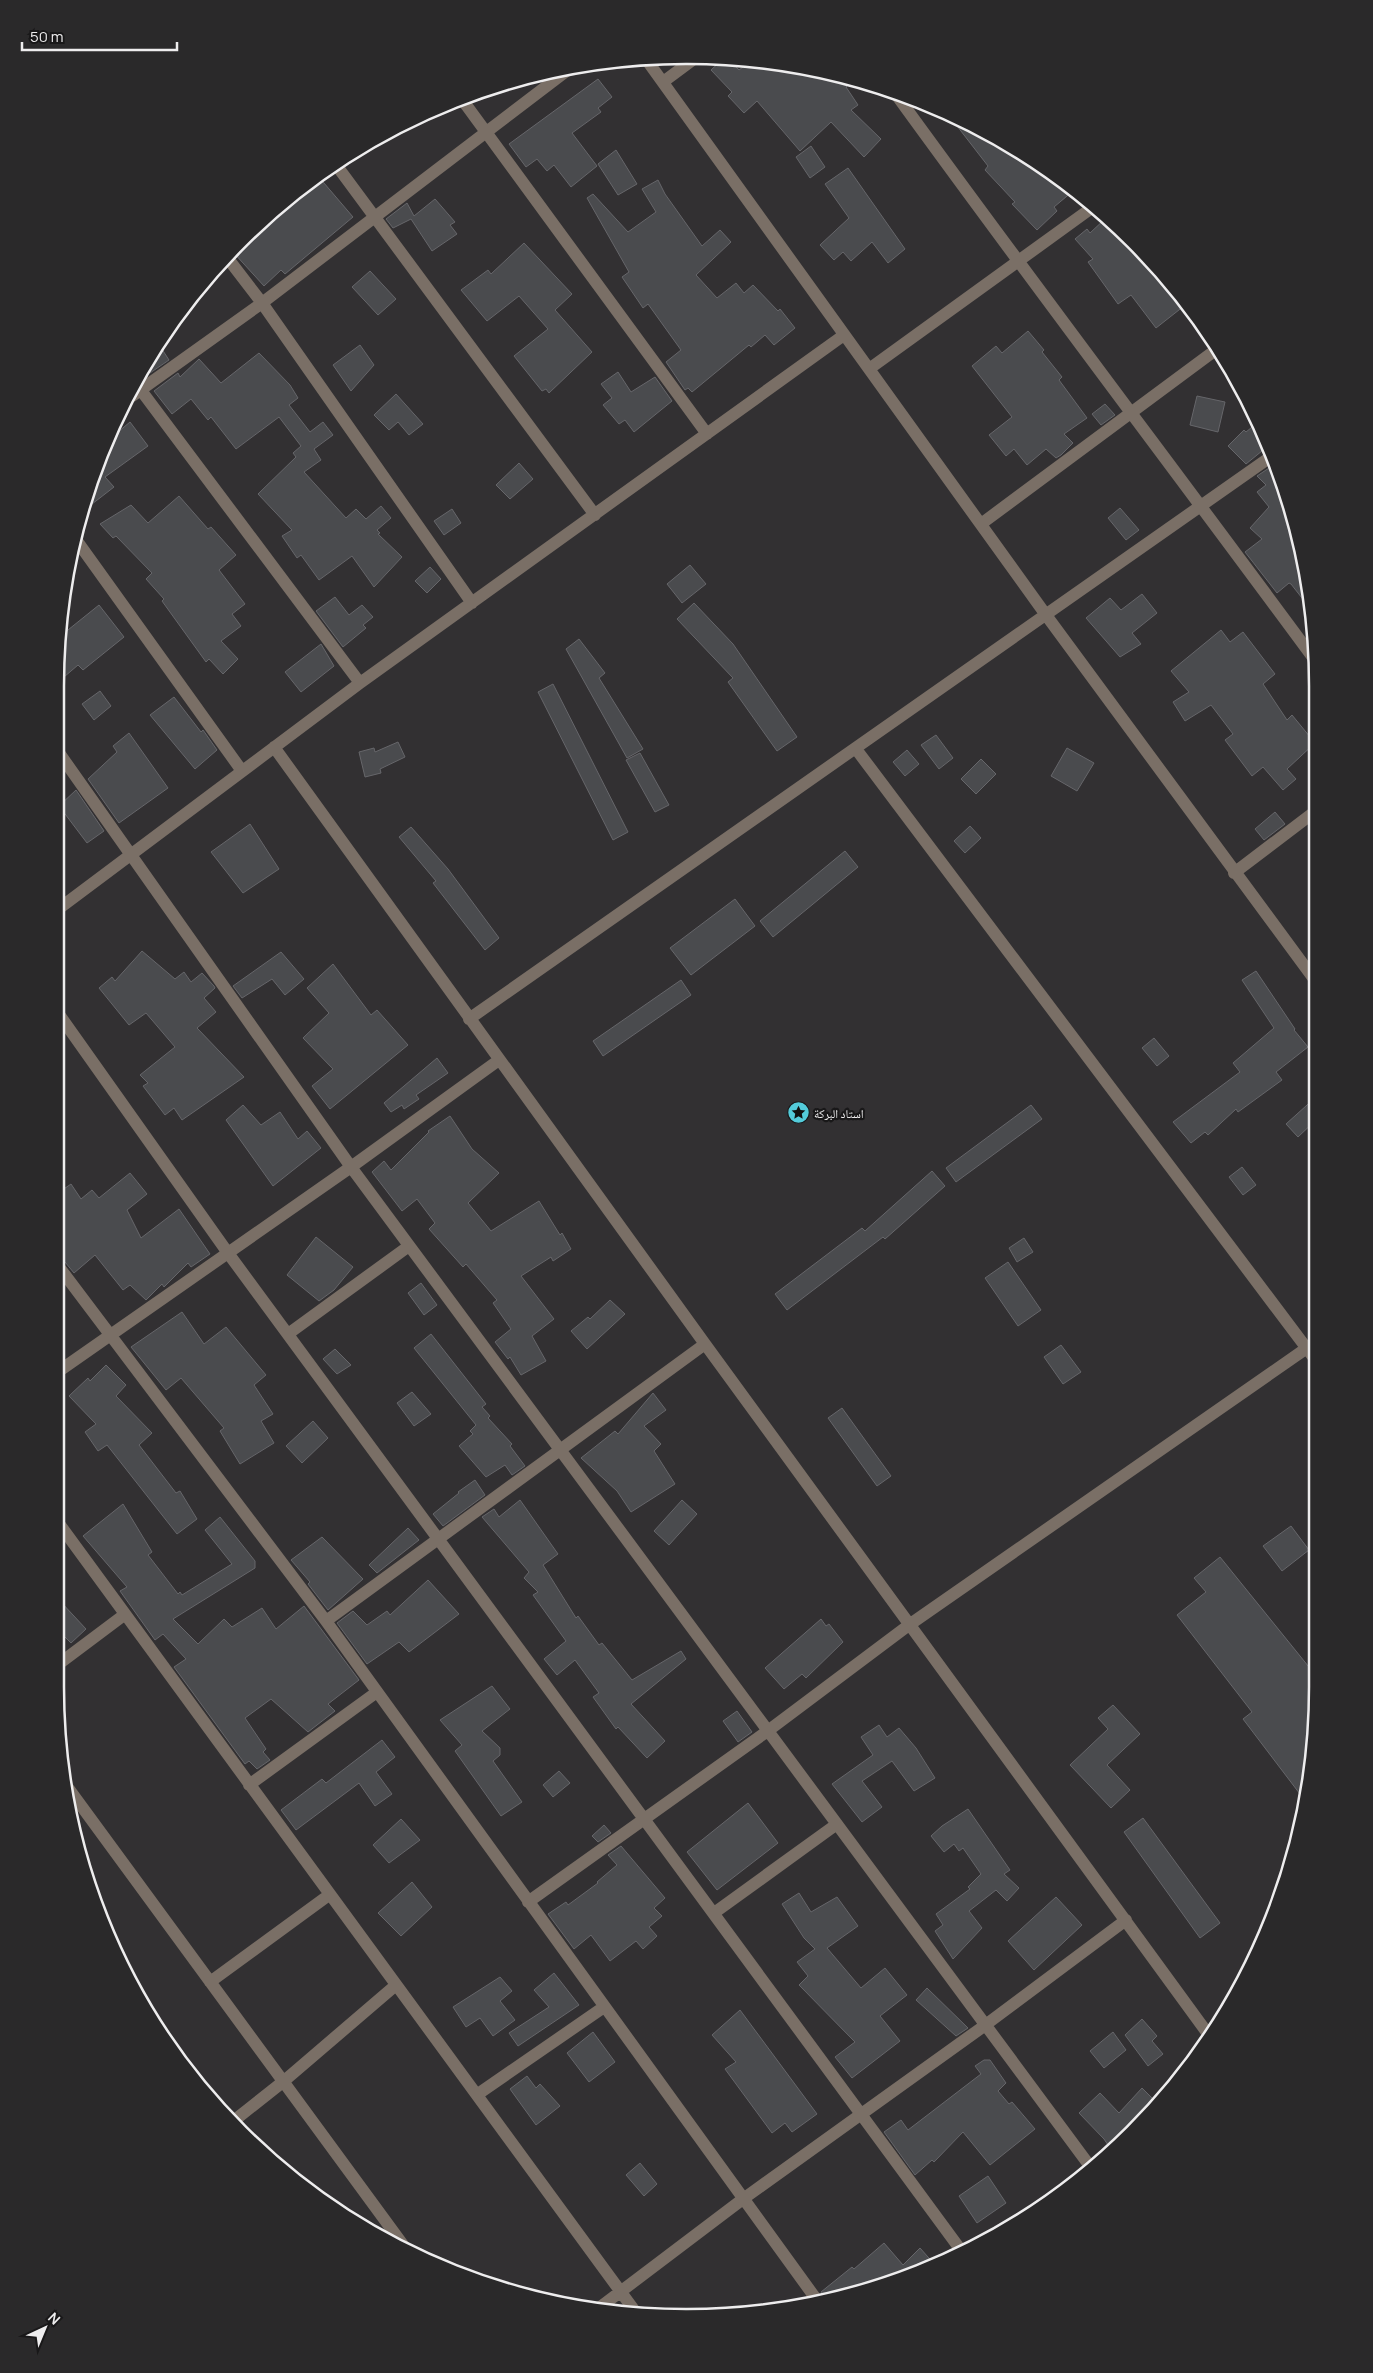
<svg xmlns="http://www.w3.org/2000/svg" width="1373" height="2373" viewBox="0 0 1373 2373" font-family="Manrope,'Noto Naskh Arabic',sans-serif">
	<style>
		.building { fill: #4a4b4e; stroke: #66666a }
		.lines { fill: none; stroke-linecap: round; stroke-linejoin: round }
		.minor { stroke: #7a6f66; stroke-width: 12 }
		.labels { text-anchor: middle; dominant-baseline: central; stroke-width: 4.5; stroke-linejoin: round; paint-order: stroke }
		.poi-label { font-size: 12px; fill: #eeedee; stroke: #191819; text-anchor: start }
		.rim { fill: none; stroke: #eeedee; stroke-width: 2.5 }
	</style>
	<rect width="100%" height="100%" fill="#323032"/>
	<path class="building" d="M723 59H729L739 70 751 61 809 67 853 80 846 87 858 105 851 110 881 139 864 157 831 122 800 151 757 101 744 113 728 96 732 92 711 70Z
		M598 79 612 97 598 108 601 112 572 133 597 166 571 187 554 165 547 171 537 159 526 167 509 144Z
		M947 113 1037 161 1073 191 1054 207 1057 211 1037 230 1012 204 1015 202 985 170 988 166Z
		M811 146 825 167 810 178 796 157Z
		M616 150 637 184 618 195 598 164Z
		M848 168 905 249 888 263 872 242 851 261 843 252 834 260 820 245 849 218 825 184Z
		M318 176 353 217 285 274 281 270 264 286 233 252 252 235 250 232Z
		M658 180 665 194 702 246 720 230 731 242 696 275 717 298 736 283 744 293 753 285 778 311 780 309 795 328 774 345 765 335 751 347 749 345 692 392 688 388 685 390 666 362 681 350 648 304 643 308 622 277 629 272 587 198 593 194 628 232 656 212 642 189Z
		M435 199 455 222 450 225 457 234 432 251 411 219 393 228 386 219 407 203 414 216Z
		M1106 218 1133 240 1184 306 1156 328 1131 295 1118 304 1088 262 1093 259 1075 239 1087 229 1090 233Z
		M524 243 572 294 555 310 592 352 549 393 546 389 542 391 514 356 548 329 519 296 487 321 461 290 488 270 491 274Z
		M370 271 396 299 378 315 352 287Z
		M1028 331 1044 350 1042 352 1062 377 1059 380 1087 418 1064 434 1073 443 1061 455 1056 458 1046 449 1027 465 1014 449 1006 456 989 435 1012 417 972 366 996 346 1002 353Z
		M158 343 169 360 150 373 146 367Z
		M360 345 374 365 351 391 333 365Z
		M259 353 290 385 298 398 289 405 310 432 323 422 333 435 314 449 321 460 304 472 346 518 356 509 366 519 381 506 391 518 377 530 380 533 378 534 402 557 374 587 352 556 319 580 301 555 297 558 282 536 292 530 258 494 296 457 293 453 301 446 279 417 236 449 211 417 208 420 191 399 172 414 154 391 178 373 180 377 199 359 221 383Z
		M618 372 631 392 655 377 672 401 634 432 625 420 619 424 603 405 612 398 601 384Z
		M396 394 423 424 409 435 398 422 389 430 374 415Z
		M1197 396 1225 402 1218 432 1190 425Z
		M1105 404 1115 415 1101 425 1092 414Z
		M130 422 148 446 105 477 114 487 83 511 89 483 111 438Z
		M1257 423 1268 446 1246 464 1228 446 1244 430 1246 432Z
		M519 463 533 479 510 499 496 485Z
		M1272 466 1285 484V486L1278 493 1289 505 1309 607 1291 584 1289 583 1277 593 1245 552 1262 539 1250 528 1269 507 1257 492 1266 485 1257 476Z
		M179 496 208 529 211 527 236 555 219 570 245 604 232 614 241 626 221 641 238 659 223 674 209 659 206 662 162 601 164 599 146 579 152 573 116 536 113 538 100 524 131 505 148 523Z
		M1120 508 1139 530 1126 540 1108 518Z
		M452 509 461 523 444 535 434 521Z
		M690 565 706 584 682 603 667 584Z
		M430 567 441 579 427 593 415 581Z
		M1142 594 1157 613 1132 633 1141 644 1120 657 1086 618 1110 598 1121 610Z
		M335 597 349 615 362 605 373 617 363 625 366 628 343 647 316 611Z
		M694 603 733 644 797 737 777 751 728 682 733 678 677 619Z
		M99 605 124 637 83 670 78 665 57 683 58 638Z
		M1221 630 1230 642 1243 632 1275 674 1263 684 1287 720 1292 715 1315 743 1287 769 1296 779 1283 790 1263 767 1252 776 1225 740 1233 734 1211 705 1185 721 1173 702 1189 692 1171 671Z
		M579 639 605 673 599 678 643 749 627 758 566 649Z
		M321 644 334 666 301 692 285 672Z
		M553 684 628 832 613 840 538 692Z
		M100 691 111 706 94 720 82 704Z
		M174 697 201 732 203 730 217 750 195 769 150 715Z
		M129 733 168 788 119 823 88 779 117 752 113 746Z
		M936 735 953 758 939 769 921 745Z
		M398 742 405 757 380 769 381 773 365 777 359 752 374 748 375 752Z
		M1067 748 1094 763 1077 791 1051 776Z
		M907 750 919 764 905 776 893 762Z
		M640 753 669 805 655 812 626 760Z
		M981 759 996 774 976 794 961 779Z
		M76 790 104 831 87 843 59 806Z
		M1275 812 1285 824 1264 840 1255 829Z
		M250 824 279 869 243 893 211 852Z
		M970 826 981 838 965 853 954 841Z
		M411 827 448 869 499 938 485 950 433 883 436 881 399 837Z
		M845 851 858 867 773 937 760 921Z
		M735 899 755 926 691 975 670 948Z
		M142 951 175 979 184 972 191 982 202 973 214 986 215 988 204 998 216 1012 197 1028 244 1077 182 1120 174 1108 165 1115 143 1086 148 1083 140 1075 175 1047 146 1013 129 1025 99 988 112 977 115 981Z
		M281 952 304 979 285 995 272 979 242 998 233 986Z
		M333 964 371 1015 377 1010 408 1045 330 1109 312 1086 333 1069 303 1038 329 1013 307 988Z
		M1256 971 1295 1029 1294 1030 1308 1047 1276 1072 1282 1080 1238 1112 1236 1109 1208 1135 1205 1132 1191 1143 1173 1122 1240 1072 1233 1063 1274 1028 1242 980Z
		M681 980 691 995 603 1056 593 1041Z
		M1154 1038 1169 1056 1157 1066 1142 1048Z
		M437 1058 448 1073 416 1095 419 1099 404 1109 402 1105 391 1112 384 1103Z
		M1317 1096V1119L1298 1137 1286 1124Z
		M243 1105 261 1125 280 1112 298 1139 307 1131 321 1148 273 1186 226 1120Z
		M1031 1105 1042 1119 956 1182 946 1168Z
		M450 1116 472 1149 499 1173 468 1203 491 1231 539 1201 560 1235 562 1233 571 1249 553 1261 551 1257 521 1276 554 1319 532 1336 546 1361 521 1375 510 1357 508 1359 495 1342 511 1329 493 1303 497 1300 466 1264 463 1267 429 1229 435 1223 417 1199 402 1211 372 1172 384 1161 391 1170 429 1132 428 1131Z
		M1242 1167 1256 1185 1243 1195 1229 1177Z
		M932 1171 945 1186 885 1239 883 1237 787 1310 775 1294 862 1228 865 1231Z
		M130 1173 147 1194 127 1210 141 1238 179 1209 210 1254 191 1267 188 1263 164 1287 162 1284 146 1300 130 1285 123 1290 95 1255 74 1273 65 1262 59 1259 58 1193 71 1184 81 1199 92 1190 99 1198Z
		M316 1237 353 1267 334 1290 319 1301 287 1275Z
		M1024 1238 1033 1252 1017 1262 1009 1248Z
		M1008 1262 1041 1310 1018 1326 985 1278Z
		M421 1283 437 1305 424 1315 408 1293Z
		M610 1300 625 1314 587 1349 571 1331 588 1317 590 1319Z
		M182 1312 204 1344 226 1327 266 1375 254 1385 273 1414 261 1421 274 1443 240 1464 220 1431 224 1428 181 1378 166 1390 131 1347Z
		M431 1334 486 1404 482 1407 490 1416 488 1418 512 1444 510 1446 525 1466 512 1475 505 1465 486 1477 459 1446 473 1434 470 1431 476 1425 414 1348Z
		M1061 1345 1081 1372 1063 1384 1044 1357Z
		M335 1349 351 1365 337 1374 323 1359Z
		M106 1365 126 1385 116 1396 152 1433 139 1445 176 1493 180 1491 197 1519 177 1534 107 1445 98 1451 85 1432 96 1424 69 1396 88 1378 90 1381Z
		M412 1392 431 1414 414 1426 397 1403Z
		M653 1393 666 1410 644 1426 661 1444 654 1451 675 1484 631 1512 617 1491 581 1458 615 1431 618 1434Z
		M842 1408 891 1476 877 1486 828 1418Z
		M313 1421 328 1438 302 1463 286 1446Z
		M475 1480 485 1495 443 1526 433 1514 459 1493 458 1492Z
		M520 1500 558 1554 543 1565 576 1618 578 1616 599 1645 602 1643 632 1680 681 1651 686 1659 631 1704 665 1741 647 1758 618 1727 616 1729 593 1697 599 1693 575 1660 557 1675 544 1659 566 1641 533 1595 538 1592 524 1578 529 1572 482 1517 494 1509 499 1517Z
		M682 1500 697 1514 669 1545 654 1531Z
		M123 1504 152 1552 148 1555 178 1594 180 1592 182 1595 232 1564 205 1530 220 1517 255 1561V1568L173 1619 198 1644 224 1619 232 1627 262 1608 276 1629 304 1606 359 1680 328 1704 335 1711 308 1732 271 1699 245 1718 266 1749 263 1752 270 1760 257 1769 249 1761 245 1764 174 1667 186 1659 163 1634 155 1640 120 1591 127 1587 83 1536Z
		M1291 1526 1309 1550 1282 1571 1263 1546Z
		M408 1528 419 1540 377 1573 369 1565Z
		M322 1537 363 1579 328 1610 308 1584 310 1582 291 1560Z
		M1220 1557 1317 1677V1728L1303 1798 1243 1719 1252 1712 1177 1615 1206 1592 1194 1578Z
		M428 1580 459 1614 409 1652 399 1642 367 1664 337 1623 353 1611 367 1625 387 1611 390 1615Z
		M60 1601 86 1629 71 1643 60 1632Z
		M821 1619 826 1626 829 1624 843 1642 806 1678 802 1674 784 1689 765 1668Z
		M492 1686 510 1709 482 1731 500 1748V1755L493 1761 522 1802 501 1816 455 1751 462 1745 440 1720Z
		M1113 1705 1140 1734 1107 1765 1130 1790 1111 1808 1070 1765 1108 1729 1098 1718Z
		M737 1711 752 1732 738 1742 723 1721Z
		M879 1725 887 1737 899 1728 916 1748 935 1778 914 1791 892 1761 862 1781 882 1807 862 1822 832 1784 873 1755 861 1737Z
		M382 1740 395 1757 376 1772 392 1794 375 1806 359 1783 296 1830 281 1810 322 1779 326 1783Z
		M559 1771 570 1783 553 1797 543 1785Z
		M748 1803 778 1843 717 1890 687 1852Z
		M968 1809 1010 1870 1004 1874 1019 1888 1007 1901 996 1890 969 1911 982 1928 953 1959 935 1931 943 1925 936 1914 970 1889 968 1887 981 1874 963 1848 959 1851 954 1844 944 1852 931 1836 942 1826Z
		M1143 1818 1220 1923 1200 1938 1124 1832Z
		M401 1819 420 1840 389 1863 373 1845Z
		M604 1825 611 1833 598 1842 592 1836Z
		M621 1846 665 1898 654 1908 662 1916 649 1927 657 1936 643 1949 636 1941 610 1961 591 1935 574 1949 548 1914 566 1902 568 1905 598 1883 597 1882 617 1865 608 1855Z
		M412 1882 432 1907 401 1936 378 1913Z
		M799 1893 811 1912 837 1897 858 1926 827 1948 861 1988 885 1968 907 1995 880 2016 900 2041 852 2078 835 2057 855 2042 799 1985 808 1976 797 1962 815 1949 804 1938 782 1904Z
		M1056 1897 1082 1925 1034 1970 1008 1941Z
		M554 1973 579 2005 518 2046 509 2033 549 2007 534 1990Z
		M500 1977 512 1991 500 2001 515 2020 493 2036 480 2018 466 2027 453 2007Z
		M927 1988 968 2028 956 2036 916 2000Z
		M740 2010 817 2114 792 2132 785 2123 772 2133 725 2069 736 2062 712 2035Z
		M1142 2019 1157 2036 1152 2041 1163 2054 1148 2066 1125 2035Z
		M593 2032 615 2062 589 2082 567 2053Z
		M1113 2032 1126 2050 1104 2068 1090 2051Z
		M984 2060H990L1006 2083 998 2091 1009 2104 1012 2102 1035 2129 990 2165 963 2132 934 2162 932 2160 915 2175 884 2132 901 2120 908 2130 981 2074 975 2066Z
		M527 2076 536 2088 540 2084 560 2106 536 2125 510 2089Z
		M1142 2088 1155 2101 1112 2151 1104 2139 1079 2113 1100 2093 1119 2113Z
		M640 2163 657 2184 644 2196 626 2175Z
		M988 2176 1006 2203 977 2223 959 2196Z
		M884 2243 903 2265 920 2248 936 2266 827 2301 821 2292 852 2267 854 2269Z"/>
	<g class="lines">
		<path class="minor" d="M646 59 1046 615 1317 983
			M663 82 698 56
			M895 93C1034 285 1177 473 1317 663
			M461 98 707 434
			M334 162 595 515
			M226 256 262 303 472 603
			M869 369 1093 207
			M137 385 360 683
			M132 396 262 303 573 66
			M981 524 1217 349
			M77 541 242 771
			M274 747 705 1344 1211 2038
			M856 749 1317 1362
			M57 750 351 1167 1092 2169
			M1234 873 1317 810
			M57 910 360 683 844 335
			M58 1013 228 1253 963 2253
			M469 1019 1272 456
			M59 1267 326 1621 819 2303
			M288 1334 409 1246
			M59 1371 351 1167 499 1060
			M60 1525 637 2314
			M326 1621 705 1344
			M60 1663 124 1615
			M63 1781 409 2253
			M249 1785 377 1692
			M528 1902 769 1730 909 1625 1317 1341
			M714 1913 837 1824
			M210 1982 329 1895
			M478 2094 604 2007
			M231 2123 284 2081 396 1985
			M595 2311 743 2199 984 2026 1126 1920"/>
	</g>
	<defs>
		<symbol id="sight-disc" viewBox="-11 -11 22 22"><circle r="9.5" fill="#53cbda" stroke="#191819"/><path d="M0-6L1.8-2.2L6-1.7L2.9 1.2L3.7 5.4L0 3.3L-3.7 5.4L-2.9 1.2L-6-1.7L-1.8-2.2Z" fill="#111"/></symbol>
	</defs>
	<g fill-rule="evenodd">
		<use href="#sight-disc" x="786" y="1100" width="25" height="25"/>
	</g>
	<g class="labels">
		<g class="poi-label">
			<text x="814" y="1113">استاد البركة</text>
		</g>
	</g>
	<path d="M0 0H1373V2373H0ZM686 64H687A622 622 0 0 1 1309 686V1687A622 622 0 0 1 687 2309H686A622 622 0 0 1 64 1687V686A622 622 0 0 1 686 64Z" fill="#2a292a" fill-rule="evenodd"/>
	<path class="rim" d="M686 64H687A622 622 0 0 1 1309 686V1687A622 622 0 0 1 687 2309H686A622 622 0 0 1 64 1687V686A622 622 0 0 1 686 64Z"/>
	<g transform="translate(45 2328) rotate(44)" stroke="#191819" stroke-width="4" paint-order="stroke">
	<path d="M0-4L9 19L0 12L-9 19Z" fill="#eeedee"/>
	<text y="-8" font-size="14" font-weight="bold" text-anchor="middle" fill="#eeedee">N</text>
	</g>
	<path d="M22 42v8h155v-8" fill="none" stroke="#eeedee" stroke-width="2.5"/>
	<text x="30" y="42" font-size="15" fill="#eeedee" stroke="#191819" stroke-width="4" paint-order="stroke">50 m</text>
</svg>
